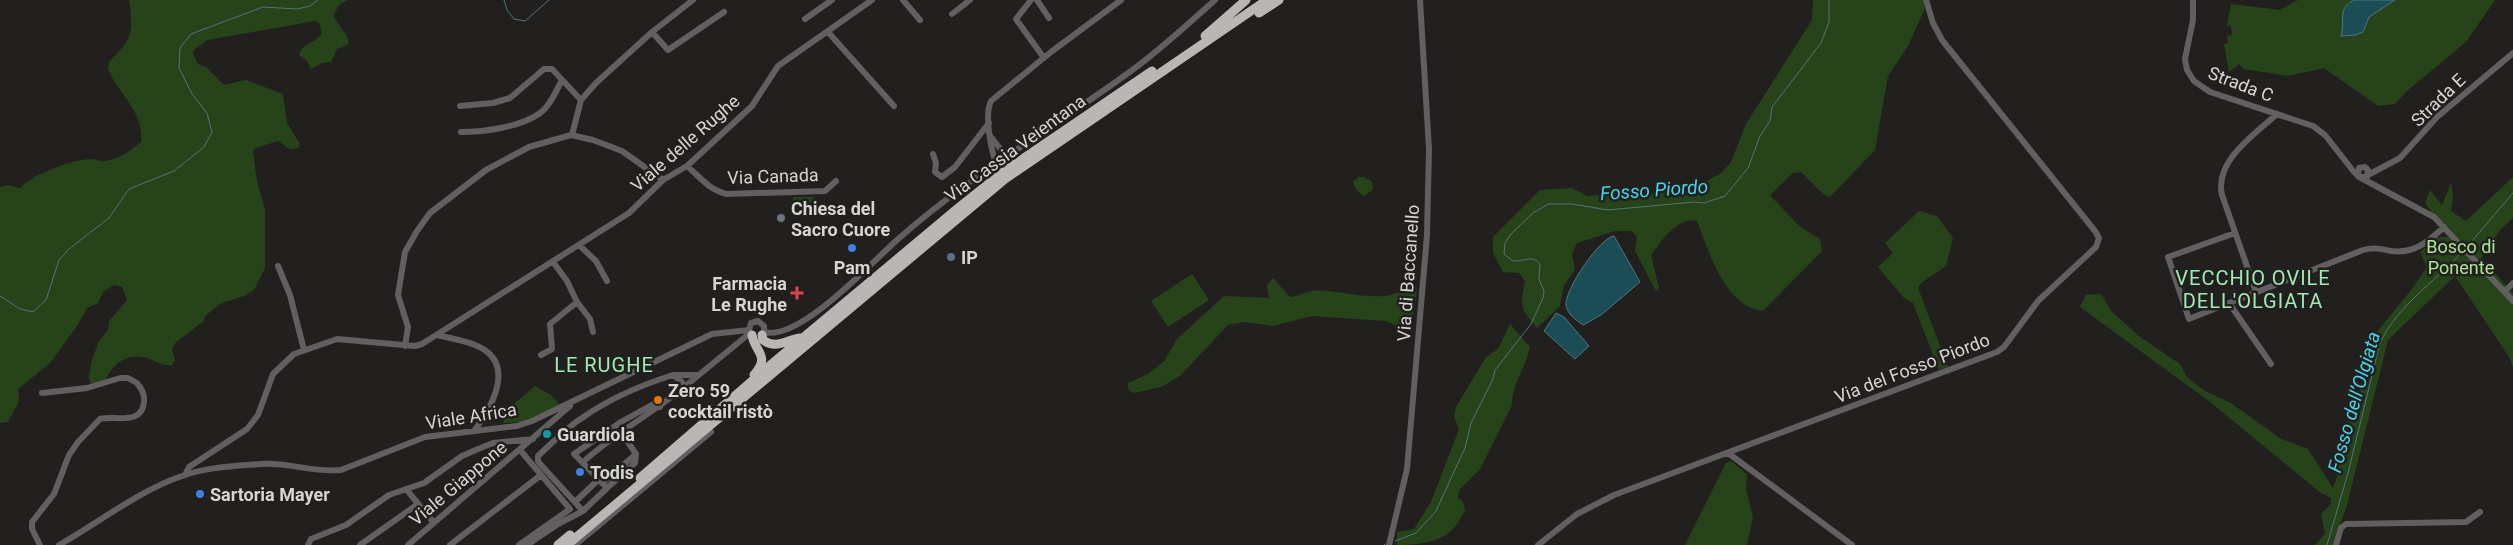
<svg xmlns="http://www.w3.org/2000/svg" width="2513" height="545" viewBox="0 0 2513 545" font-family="Roboto,sans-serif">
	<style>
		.green { fill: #26431a }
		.water { fill: #1a4d55; stroke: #52767b }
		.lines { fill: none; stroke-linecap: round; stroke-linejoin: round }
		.stream { stroke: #52767b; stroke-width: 1 }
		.minor { stroke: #615f5f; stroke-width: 6 }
		.highway { stroke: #bbb6b6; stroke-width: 9 }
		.worship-dot { fill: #6b7280; stroke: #22201e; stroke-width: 2 }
		.shop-dot { fill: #3f7fe0; stroke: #22201e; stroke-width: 2 }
		.service-dot { fill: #5c6f8a; stroke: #22201e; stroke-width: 2 }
		.health-dot { fill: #e0444e; stroke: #22201e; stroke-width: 2 }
		.food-dot { fill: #e8710a; stroke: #22201e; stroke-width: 2 }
		.culture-dot { fill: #0f9aa8; stroke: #22201e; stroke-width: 2 }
		.labels { text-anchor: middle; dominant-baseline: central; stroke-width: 5; stroke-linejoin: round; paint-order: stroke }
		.street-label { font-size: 18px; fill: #d6d5d3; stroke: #22201e }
		.poi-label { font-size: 18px; font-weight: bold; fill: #d6d5d3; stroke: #22201e; text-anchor: start }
		.park-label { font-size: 18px; fill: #aae495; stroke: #22201e }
		.water-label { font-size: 19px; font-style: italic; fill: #47d4ea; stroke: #22201e }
		.quarter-label { font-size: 20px; letter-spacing: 1px; fill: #a1e8b5; stroke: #22201e }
	</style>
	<rect width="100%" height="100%" fill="#22201e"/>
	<path class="green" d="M129 0H347L339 5 333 16 347 36 349 44 337 49 331 62 322 63 311 69 307 61 299 55C302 42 316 44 322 33L319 23 315 21 207 40 194 50 193 54 198 64 206 67 224 85 246 80 283 94 287 123 300 144 298 148 290 149 278 141 254 149 253 151 257 181 265 209V268L254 290 244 296 221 303 205 316 204 321 176 342 172 349 175 360 172 365C161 367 153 358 142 357 124 354 112 366 105 381L96 384 90 383 89 376 92 360 99 341 108 330 109 321 127 300 122 287 114 285 103 292 98 303 87 308 77 326 50 363 18 389 19 401 8 422 0 423V187L8 185 20 188C34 174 72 159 92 159 95 159 99 162 103 161 116 161 132 150 141 142 145 112 118 94 108 69L109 62C132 38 134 35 129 0Z
		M1813 0H1923L1925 8 1908 46 1888 76 1875 150 1830 197 1823 194 1801 172 1793 173 1770 195 1799 226 1820 239 1822 251 1763 311C1725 307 1709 252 1697 221 1676 217 1662 241 1651 255L1659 288 1656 291 1635 251 1637 237 1632 231H1615L1577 243 1572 254 1575 270 1564 285 1560 306 1537 328C1520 308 1520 306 1525 281L1519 273 1503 272 1493 253V237L1540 190 1572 188 1587 196 1612 194 1624 197 1695 188 1721 173 1731 162 1746 124 1812 20Z
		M2298 0H2495L2466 42 2407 91 2395 104 2378 106 2324 68 2288 76 2244 69 2239 64 2229 72 2224 44 2228 43 2227 36 2232 35 2231 26H2227L2231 4 2279 10Z
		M1359 177H1364L1372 182 1373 189 1365 196C1358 193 1354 188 1353 181Z
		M2513 177V218L2501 229 2481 258 2513 293V367L2509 357 2455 276 2388 340 2347 505 2333 545H2315L2325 534 2321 514 2331 504V498L2321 493 2209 401 2080 307 2086 295 2101 294 2112 312 2140 337 2180 364 2187 377 2205 391 2231 403 2281 439 2308 449 2333 488 2337 477 2342 441 2353 412 2376 333 2412 289 2427 267 2420 252 2438 237H2450L2425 203 2430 190 2442 205 2451 183 2453 195 2451 211 2466 221Z
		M793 197H814V210H793Z
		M1919 211 1937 216 1953 238 1946 266 1921 283 1918 288 1948 367 1939 370 1913 303 1904 298 1878 267 1893 253 1885 243Z
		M1192 274 1209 300 1168 327 1151 301Z
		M1273 278 1290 297C1298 296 1305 292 1312 291 1339 287 1397 312 1409 279L1417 290 1411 327 1405 330 1386 321 1312 316 1273 326 1244 322 1228 325 1180 376 1161 387 1134 393 1128 389V383L1148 374 1164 361 1177 339 1224 296 1269 298 1267 285Z
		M1510 324 1530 347C1526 367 1511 386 1512 405L1480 469 1460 489 1458 498 1463 502 1465 511C1461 517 1457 526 1451 531 1438 543 1414 545 1397 545V532L1414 529 1431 502 1459 429 1454 417 1456 407 1486 357 1498 349Z
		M535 386 551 395 560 405 522 422 504 423V412Z
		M1731 461 1747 474 1746 489 1753 517 1747 545H1685L1726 463Z"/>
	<path class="water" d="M2354 0H2395L2369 17 2363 32 2356 35 2341 36C2346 21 2336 9 2354 0Z
		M1614 236 1640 282 1601 315 1583 325C1576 320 1567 314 1566 305 1564 291 1600 237 1614 236Z
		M1556 313 1564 317 1589 346 1575 359 1544 331Z"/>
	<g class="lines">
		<path class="stream" d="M504 0 507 10 514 19 525 21 549 0
			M2466 248 2513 193
			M0 296 20 309 33 312 46 300 59 260 69 249 109 218 129 189 174 171 204 147 212 132 207 113 192 94 179 68 180 48 191 34 263 7 297 9 310 6 318 0
			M1395 541 1416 533 1436 511 1465 448 1471 423 1493 379 1495 370 1531 324 1543 298 1544 291 1539 279 1540 264C1532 254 1524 262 1513 261L1504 254 1505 243 1511 234 1533 213 1548 204H1572L1608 210 1694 202 1704 203 1725 196 1748 168 1760 136 1770 121 1772 107 1821 43 1829 22V0
			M1384 545 1385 544
			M2327 545 2348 473 2380 343C2397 306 2436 281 2463 251"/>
		<path class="minor" d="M903 0 920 20
			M1031 0 1016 19 1044 58
			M1037 0 1049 18
			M2193 0V20L2185 59 2187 70 2194 81 2210 92 2313 126 2325 135 2354 172 2359 177H2367L2368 170 2365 167 2359 168 2358 176
			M952 14 970 0
			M805 19 832 0
			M652 32 668 50 724 12
			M828 32 894 106
			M460 106 493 103 510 98 544 69H552L581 100
			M461 132C484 132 521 127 540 113 550 106 556 91 562 80
			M572 135 581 100 596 83 652 32 693 0
			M991 137 1006 156
			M933 154 936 163 935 172 942 177 955 167 989 123
			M996 164C991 149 984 115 991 101L1051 52 1121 0
			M687 166C701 178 709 190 727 194L825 191 836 181
			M2368 175 2400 158 2437 117 2513 53
			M2361 178 2434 217 2513 301
			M2235 233 2168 257 2189 319 2363 250C2373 247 2382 249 2391 251 2414 254 2428 242 2444 227
			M579 245 596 261 607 281
			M553 262 567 281 577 302 590 319 593 332
			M278 266 290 295 304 350
			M2505 291 2513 283
			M2256 292 2222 195C2214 161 2255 134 2277 114
			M2229 303 2271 364
			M749 330 751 323 758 321 764 326V332
			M764 332C799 342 871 263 897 240 969 176 1053 128 1131 71 1160 50 1188 24 1215 0
			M437 335C449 338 463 340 475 345 518 362 492 407 474 431
			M405 346 408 327 398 295 405 252 417 231 430 213 486 170 529 147 571 135 593 140 622 151 663 180
			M541 355 552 349 550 324 577 302
			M673 375H698
			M683 388 750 333
			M1728 453 1852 545
			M583 462C614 434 651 414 683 388L682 382 673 375C641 385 609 399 582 418 566 428 552 443 538 456V461L541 465 583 511 607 488 574 454 621 422 657 402 660 407
			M185 475 189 467 247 429 258 415 273 374 294 354 337 339 415 346 422 344 629 213 663 180 687 166 752 106 778 66 872 0
			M602 483 636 454
			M607 488 635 463 636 454 621 432
			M406 489 434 523
			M575 502 599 479
			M40 545 32 529V522L54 494 69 455 78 442 100 419C115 415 142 426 144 402 145 395 142 389 137 383L128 378H120L87 388 42 393
			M59 545C98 523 140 490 182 476 206 467 236 466 261 464 288 462 314 473 341 470L425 437 517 426 532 421 712 334 749 330
			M308 545 311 539 346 525 389 495 424 483 462 456 478 449 493 443 533 439
			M360 545 418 504
			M408 545 570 406
			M450 545 541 475
			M519 545 570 509 520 450
			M527 545 558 524 583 511
			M575 545 711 432
			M1389 545 1407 469 1427 235 1429 149 1420 0
			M1538 545 1577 514 1614 495 1997 352 2004 347 2038 301 2096 247 2099 238 2095 231 1942 40 1933 23 1926 0
			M2336 545 2341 528 2346 524 2466 522 2480 512"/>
		<path class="highway" d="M1259 13 1279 0
			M1205 36 1246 0
			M752 335C755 353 771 355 754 375
			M762 335 763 340C776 350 786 340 800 338
			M640 478 767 368 957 209 1002 173 1152 71
			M558 545 570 535
			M567 545 1005 179 1267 0"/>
	</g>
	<circle class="worship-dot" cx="781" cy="218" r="5"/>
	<g class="shop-dot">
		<circle cx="852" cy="248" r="5"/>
		<circle cx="580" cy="472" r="5"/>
		<circle cx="200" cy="494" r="5"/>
	</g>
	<circle class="service-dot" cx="951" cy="257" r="5"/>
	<path class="health-dot" d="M794.5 285.5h5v5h5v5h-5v5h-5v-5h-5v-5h5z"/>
	<circle class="food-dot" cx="658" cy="400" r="5"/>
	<circle class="culture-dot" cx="547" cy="434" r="5"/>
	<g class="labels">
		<g class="street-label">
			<text transform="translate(2241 84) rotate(21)">Strada C</text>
			<text transform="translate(2438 100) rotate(-44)">Strada E</text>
			<text transform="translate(685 143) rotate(-41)">Viale delle Rughe</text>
			<text transform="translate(1015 148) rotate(-36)">Via Cassia Veientana</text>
			<text transform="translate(773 176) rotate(-2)">Via Canada</text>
			<text transform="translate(1408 273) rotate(-86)">Via di Baccanello</text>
			<text transform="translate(1912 368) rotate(-21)">Via del Fosso Piordo</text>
			<text transform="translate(471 416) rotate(-9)">Viale Africa</text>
			<text transform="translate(458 483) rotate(-40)">Viale Giappone</text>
		</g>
		<g class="poi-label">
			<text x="791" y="208">Chiesa del<tspan x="791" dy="21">Sacro Cuore</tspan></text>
			<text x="961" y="257">IP</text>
			<text x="852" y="267" text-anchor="middle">Pam</text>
			<text x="787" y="283" text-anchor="end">Farmacia<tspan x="787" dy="21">Le Rughe</tspan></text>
			<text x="668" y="390">Zero 59<tspan x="668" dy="21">cocktail ristò</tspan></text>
			<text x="557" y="434">Guardiola</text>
			<text x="590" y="472">Todis</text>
			<text x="210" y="494">Sartoria Mayer</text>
		</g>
		<g class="park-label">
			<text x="2461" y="246">Bosco di<tspan x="2461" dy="21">Ponente</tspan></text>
		</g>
		<g class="water-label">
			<text transform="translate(1654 190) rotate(-4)">Fosso Piordo</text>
			<text transform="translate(2354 402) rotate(-74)">Fosso dell’Olgiata</text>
		</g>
		<g class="quarter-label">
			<text x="2253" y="278">VECCHIO OVILE<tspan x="2253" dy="23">DELL'OLGIATA</tspan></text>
			<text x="604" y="365">LE RUGHE</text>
		</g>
	</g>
</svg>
